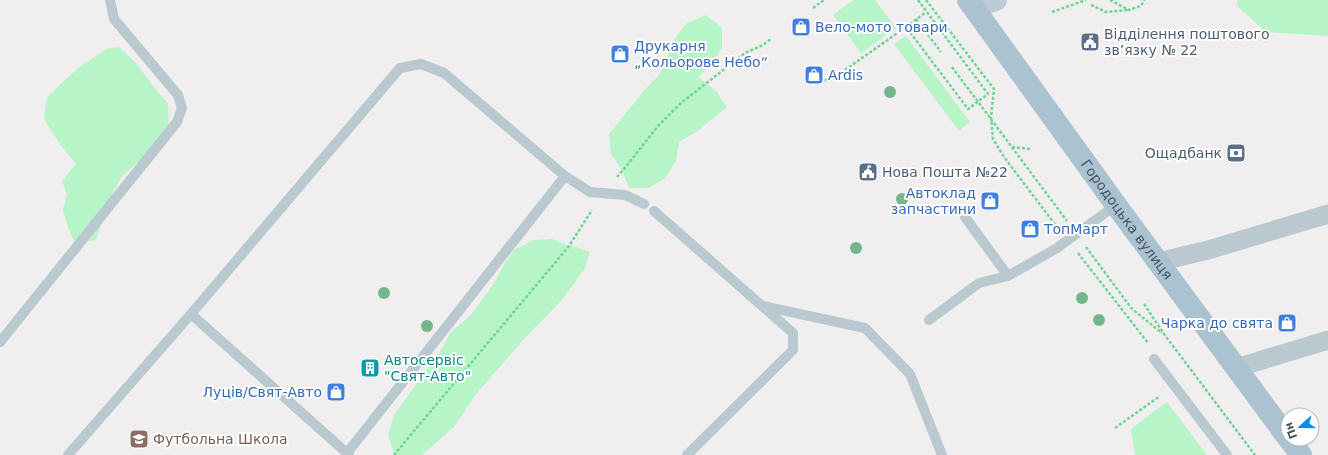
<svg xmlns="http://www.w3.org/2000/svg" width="1328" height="455" viewBox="0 0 1328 455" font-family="'DejaVu Sans',sans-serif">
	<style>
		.green { fill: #b7f4c7 }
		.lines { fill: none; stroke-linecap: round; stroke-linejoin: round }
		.path { stroke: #6cd693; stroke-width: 2.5; stroke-dasharray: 3 2; stroke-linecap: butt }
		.service { stroke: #bac9cf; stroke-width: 10 }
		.minor { stroke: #bac9cf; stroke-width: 19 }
		.secondary { stroke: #bacbd5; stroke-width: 22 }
		.primary { stroke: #abc3d1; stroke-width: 22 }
		.tree { fill: #73b68b }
		.labels { text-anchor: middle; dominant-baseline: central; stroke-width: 4; stroke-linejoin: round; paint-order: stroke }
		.shop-label { font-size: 14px; fill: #366cbe; stroke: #fff; text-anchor: start }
		.service-label { font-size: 14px; fill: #4e5e75; stroke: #fff; text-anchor: start }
		.street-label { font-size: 14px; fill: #44565e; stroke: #fff }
		.culture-label { font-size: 14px; fill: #0d838f; stroke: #fff; text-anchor: start }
		.education-label { font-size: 14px; fill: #785e54; stroke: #fff; text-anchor: start }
	</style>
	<rect width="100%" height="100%" fill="#f1eeef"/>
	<path class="green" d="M853 0H875L896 28 861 53 833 15Z
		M1237 0H1328V36L1266 32 1237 6Z
		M706 15 722 28V48L712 64 698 77 716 91 727 107 696 132 679 142 676 161 665 178 649 188H629L622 170 611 154 609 134 646 88 660 74 675 38 687 23Z
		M906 36 970 122 959 131 894 44Z
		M119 47 136 63 153 86 168 104 169 129 147 155 122 176 111 196 96 240 75 243 67 225 63 209 67 195 62 181 76 164 59 143 44 119 47 97 78 68 106 49Z
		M552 239 569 246 571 245 590 252 584 270 561 301 525 338 476 394 454 427 422 455H396L394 453 388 434 394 415 441 350 451 332 471 315 494 283 503 266 515 249 533 240Z
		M1167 402 1207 455H1135L1131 429Z"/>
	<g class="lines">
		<path class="path" d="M918 0 988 94 968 109 906 27 926 12
			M926 0 994 89 991 118 993 139 1004 157 1057 227
			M1110 0 1129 10 1141 6 1144 0
			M1091 5 1106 12 1128 10
			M813 8 824 0
			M1052 12 1086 0
			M916 19 941 52
			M952 67 1067 221
			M825 79 828 82 906 27
			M1012 147 1030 149
			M617 177 628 164 658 126 681 103 745 53 763 45 771 39
			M1086 247 1132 309 1162 333
			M1078 253 1148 343
			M1144 304 1164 334 1255 455
			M1115 428 1160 396
			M394 455 569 246 592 210"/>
		<path class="service" d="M654 211 793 333V350L687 455
			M965 217 1008 276 1057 248 1116 205
			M762 306 865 328 910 374 942 455
			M191 314 349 455
			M929 320 979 283 1008 276
			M0 342 177 122 182 108 178 95 114 19 110 0
			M1154 359 1227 455
			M347 453 565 176
			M68 455 191 314 400 68 421 64 444 73 565 176 590 192 625 195 644 204"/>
		<path class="minor" d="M1158 262 1208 250 1328 214
			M1236 368 1328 340"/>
		<path class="secondary" d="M974 7 996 0"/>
		<g class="primary">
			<path id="s1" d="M968 0 1116 205 1288 438"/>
			<path d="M1289 439 1301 455"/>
		</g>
	</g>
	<g class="tree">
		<circle cx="890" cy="92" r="6"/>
		<circle cx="902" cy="199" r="6"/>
		<circle cx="856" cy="248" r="6"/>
		<circle cx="384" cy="293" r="6"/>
		<circle cx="1082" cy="298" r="6"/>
		<circle cx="1099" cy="320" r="6"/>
		<circle cx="427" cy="326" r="6"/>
	</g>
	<defs>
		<symbol id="shop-square" viewBox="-11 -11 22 22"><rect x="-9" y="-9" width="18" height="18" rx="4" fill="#3f7fe0" stroke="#fff"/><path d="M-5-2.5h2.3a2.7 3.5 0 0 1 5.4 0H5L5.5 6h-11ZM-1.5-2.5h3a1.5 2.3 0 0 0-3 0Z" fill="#fff"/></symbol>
		<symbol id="civic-square" viewBox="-11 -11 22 22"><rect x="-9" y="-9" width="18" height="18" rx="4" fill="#5c6f8a" stroke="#fff"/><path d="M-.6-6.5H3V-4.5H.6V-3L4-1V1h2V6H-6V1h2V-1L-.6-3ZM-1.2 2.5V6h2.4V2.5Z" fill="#fff"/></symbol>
		<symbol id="bank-square" viewBox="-11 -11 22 22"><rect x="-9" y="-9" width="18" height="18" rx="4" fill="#5c6f8a" stroke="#fff"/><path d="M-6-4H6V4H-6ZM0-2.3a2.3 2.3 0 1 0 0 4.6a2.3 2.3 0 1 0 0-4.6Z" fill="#fff"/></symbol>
		<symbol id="building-square" viewBox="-11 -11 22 22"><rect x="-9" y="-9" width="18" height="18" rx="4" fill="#0f9aa8" stroke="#fff"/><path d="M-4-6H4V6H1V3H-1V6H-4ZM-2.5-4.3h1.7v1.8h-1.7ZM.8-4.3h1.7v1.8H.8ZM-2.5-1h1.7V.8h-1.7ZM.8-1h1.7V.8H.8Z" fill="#fff"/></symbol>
		<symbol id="school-square" viewBox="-11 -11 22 22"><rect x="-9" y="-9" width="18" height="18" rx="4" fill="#8d6e63" stroke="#fff"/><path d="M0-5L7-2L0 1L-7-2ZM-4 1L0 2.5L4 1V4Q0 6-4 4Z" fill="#fff"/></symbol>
	</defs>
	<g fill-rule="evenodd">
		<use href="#shop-square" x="790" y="16" width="22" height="22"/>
		<use href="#civic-square" x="1079" y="31" width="22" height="22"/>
		<use href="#shop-square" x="609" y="43" width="22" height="22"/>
		<use href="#shop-square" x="803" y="64" width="22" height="22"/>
		<use href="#bank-square" x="1225" y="142" width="22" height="22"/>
		<use href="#civic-square" x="857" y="161" width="22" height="22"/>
		<use href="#shop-square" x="979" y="190" width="22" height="22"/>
		<use href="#shop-square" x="1019" y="218" width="22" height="22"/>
		<use href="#shop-square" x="1276" y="312" width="22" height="22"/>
		<use href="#building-square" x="359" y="357" width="22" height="22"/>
		<use href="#shop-square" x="325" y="381" width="22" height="22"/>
		<use href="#school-square" x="128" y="428" width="22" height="22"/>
	</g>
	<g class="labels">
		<g class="shop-label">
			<text x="815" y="27">Вело-мото товари</text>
			<text x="634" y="46">Друкарня<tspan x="634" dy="16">„Кольорове Небо“</tspan></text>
			<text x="828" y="75">Ardis</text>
			<text x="976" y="193" text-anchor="end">Автоклад<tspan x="976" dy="16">запчастини</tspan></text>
			<text x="1044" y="229">ТопМарт</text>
			<text x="1273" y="323" text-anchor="end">Чарка до свята</text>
			<text x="322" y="392" text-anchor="end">Луців/Свят-Авто</text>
		</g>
		<g class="service-label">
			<text x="1104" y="34">Відділення поштового<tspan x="1104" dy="16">зв’язку № 22</tspan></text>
			<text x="1222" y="153" text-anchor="end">Ощадбанк</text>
			<text x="882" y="172">Нова Пошта №22</text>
		</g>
		<g class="street-label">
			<text stroke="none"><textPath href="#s1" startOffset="271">Городоцька вулиця</textPath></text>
		</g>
		<g class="culture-label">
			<text x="384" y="360">Автосервіс<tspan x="384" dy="16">"Свят-Авто"</tspan></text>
		</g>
		<g class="education-label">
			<text x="153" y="439">Футбольна Школа</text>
		</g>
	</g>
	<g transform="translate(1300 427) rotate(249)"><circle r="19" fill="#ffffff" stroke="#b4bbbf"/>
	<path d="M0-3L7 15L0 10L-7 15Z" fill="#048ff5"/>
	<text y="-6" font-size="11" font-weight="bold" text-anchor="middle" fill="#44565e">Пн</text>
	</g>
</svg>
